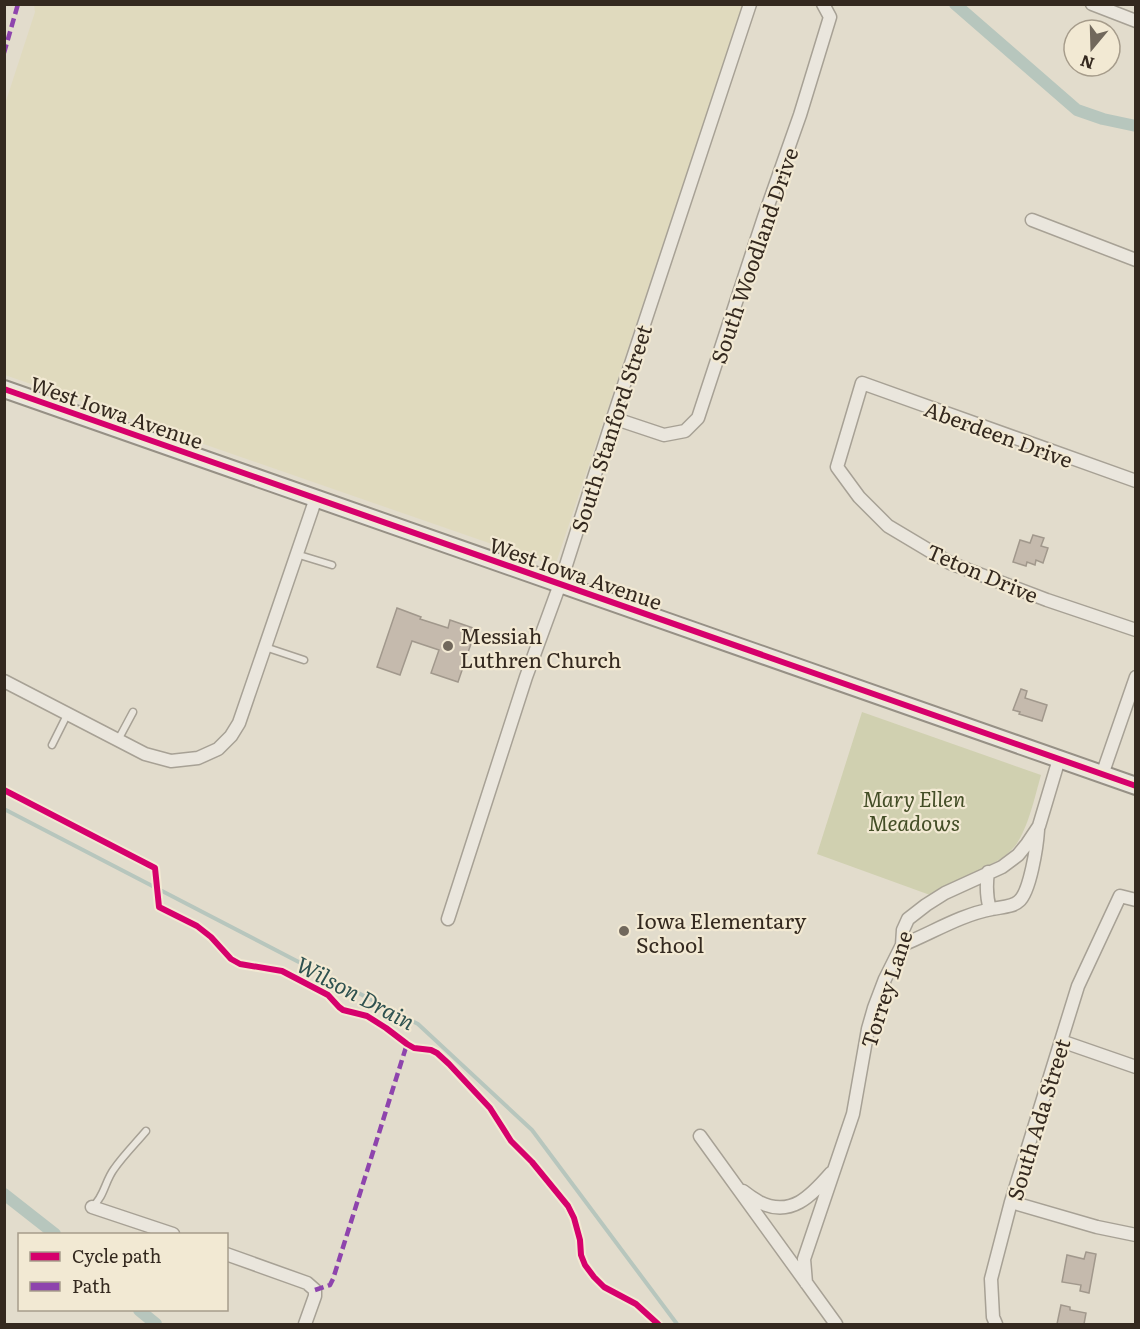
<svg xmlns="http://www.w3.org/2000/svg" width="1140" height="1329" viewBox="0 0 1140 1329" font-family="Literata,serif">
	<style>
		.farmland { fill: #e0dabe }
		.green { fill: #d0d0b0 }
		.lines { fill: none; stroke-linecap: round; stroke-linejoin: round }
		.stream { stroke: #b7c6bd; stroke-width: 4 }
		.canal { stroke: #b7c6bd; stroke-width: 12 }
		.building { fill: #c5baad; stroke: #a1988c; stroke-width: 1.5 }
		.lane-casing { stroke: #a7a195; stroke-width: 9 }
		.street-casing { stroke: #a7a195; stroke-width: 15 }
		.secondary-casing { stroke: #969085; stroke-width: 20 }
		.lane { stroke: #eae6dd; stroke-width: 6 }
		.street { stroke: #eae6dd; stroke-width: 12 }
		.secondary { stroke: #eae6dd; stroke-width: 16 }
		.quiet { stroke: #8e44ad; stroke-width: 4.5; stroke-dasharray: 9 4.5; stroke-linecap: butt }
		.cycleway-casing { stroke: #f2e9d3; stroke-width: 10 }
		.cycleway { stroke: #d6006c; stroke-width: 6 }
		.poi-dot { fill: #71685c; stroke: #f2e9d3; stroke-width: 2 }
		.labels { text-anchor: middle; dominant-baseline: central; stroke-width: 4.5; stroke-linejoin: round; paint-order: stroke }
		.street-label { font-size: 21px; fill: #34291f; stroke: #f2e9d3 }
		.poi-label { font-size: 21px; fill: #34291f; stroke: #f2e9d3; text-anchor: start }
		.park-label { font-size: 21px; font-style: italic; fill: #444e27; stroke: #f2e9d3 }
		.water-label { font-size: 22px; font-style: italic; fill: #2f5250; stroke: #f2e9d3 }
	</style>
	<rect width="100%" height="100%" fill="#e2dccc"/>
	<path class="farmland" d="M34 5H743L555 566 5 375V104L35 12Z"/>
	<path class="green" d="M862 712 1041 775C1035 796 1028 829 1015 846 1010 852 1004 857 997 861L930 895 817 854Z"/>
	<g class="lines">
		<path class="stream" d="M4 809 418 1024 532 1130 677 1324"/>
		<path class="canal" d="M955 4 1077 110 1103 119 1136 126
			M4 1194 55 1234
			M139 1310 156 1324"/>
	</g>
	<path class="building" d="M1033 535 1044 538 1041 546 1048 548 1043 563 1036 560 1035 565 1027 562 1026 566 1013 562 1020 540 1030 543Z
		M397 608 421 617 420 619 448 628 450 620 476 629 458 682 431 673 439 650 412 641 400 675 377 667Z
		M1021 689 1027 691 1025 698 1047 705 1042 721 1019 714 1020 712 1013 710Z
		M1086 1252 1096 1254 1089 1293 1080 1291 1081 1285 1062 1282 1067 1255 1084 1259Z
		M1061 1305 1070 1307V1310L1086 1313 1084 1324H1057Z"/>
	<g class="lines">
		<defs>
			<path id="lane" d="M296 554 332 565
				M265 647 304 660
				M118 740 133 712
				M52 745 68 713
				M93 1206C104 1197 105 1181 114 1169 123 1156 135 1144 146 1131"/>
			<path id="street" d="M1092 4 1136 21
				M1032 220 1136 260
				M613 418 664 435 685 431 698 418 764 217 800 115 830 17 823 4
				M1136 481 862 383 837 467 859 497 888 526 950 563 1047 600 1136 630
				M4 681 145 754 171 761 198 758 218 749 231 736 239 723 316 498
				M1102 775 1136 677
				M988 872C986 886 986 896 990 909
				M448 919 526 677 560 584 613 418 750 4
				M902 945C932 933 960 915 992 909 1001 907 1013 907 1019 901 1030 892 1037 846 1038 830
				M1061 1041 1136 1067
				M700 1136 836 1324
				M743 1191C748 1195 754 1199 759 1202 791 1218 811 1196 831 1173
				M1011 1202 1097 1227 1136 1235
				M92 1207 173 1234
				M226 1254 307 1283 315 1290V1296L305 1324
				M806 1283 804 1259 853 1114 868 1029 874 1008 885 979 902 945 903 930 908 919 926 905 945 893 1002 867 1018 855 1027 844 1039 826 1059 759
				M996 1324 993 1317 991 1279 1011 1202 1078 986 1120 896 1136 900"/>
			<path id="secondary" d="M4 389 1136 786"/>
		</defs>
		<use href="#lane" class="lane-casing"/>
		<use href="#street" class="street-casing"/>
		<use href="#secondary" class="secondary-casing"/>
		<use href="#lane" class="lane"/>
		<use href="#street" class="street"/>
		<use href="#secondary" class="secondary"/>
		<path class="quiet" d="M4 53 18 4
			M315 1290 330 1285 333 1279 407 1044"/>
		<defs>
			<path id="cycleway" d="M4 389 1136 786
				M4 790 155 868 159 907 197 926 211 937 231 959 240 964 282 971 328 995 339 1007 343 1010 367 1016 386 1028 407 1044 414 1048 431 1050 437 1053 449 1064 490 1108 511 1141 532 1162 568 1206 574 1218 580 1240 581 1255 585 1265 594 1277 604 1287 636 1304 658 1324"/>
		</defs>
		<use href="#cycleway" class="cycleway-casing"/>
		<use href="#cycleway" class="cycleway"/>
	</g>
	<g class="poi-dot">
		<circle cx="448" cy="646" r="6"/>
		<circle cx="624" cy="931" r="6"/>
	</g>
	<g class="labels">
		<g class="street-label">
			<text transform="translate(753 255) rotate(-71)">South Woodland Drive</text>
			<text transform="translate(117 411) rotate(19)">West Iowa Avenue</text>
			<text transform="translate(610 428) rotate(-72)">South Stanford Street</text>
			<text transform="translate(999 433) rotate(20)">Aberdeen Drive</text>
			<text transform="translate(576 572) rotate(19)">West Iowa Avenue</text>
			<text transform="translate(983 572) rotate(23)">Teton Drive</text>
			<text transform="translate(885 989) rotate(-72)">Torrey Lane</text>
			<text transform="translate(1037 1119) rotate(-73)">South Ada Street</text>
		</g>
		<g class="poi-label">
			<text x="460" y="634">Messiah<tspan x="460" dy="24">Luthren Church</tspan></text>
			<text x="636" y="919">Iowa Elementary<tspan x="636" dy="24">School</tspan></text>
		</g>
		<g class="park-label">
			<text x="914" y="797">Mary Ellen<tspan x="914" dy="24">Meadows</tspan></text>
		</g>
		<g class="water-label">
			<text transform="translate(356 992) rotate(28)">Wilson Drain</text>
		</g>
	</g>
	<rect width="1140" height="1329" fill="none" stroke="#34291f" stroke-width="12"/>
	<rect x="18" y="1233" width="210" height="78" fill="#f2e9d3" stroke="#a69c8b" stroke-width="1.5"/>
	<rect x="30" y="1252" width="30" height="9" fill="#d6006c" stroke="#a69c8b" stroke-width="1.5"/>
	<text x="72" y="1263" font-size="18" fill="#34291f">Cycle path</text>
	<rect x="30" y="1282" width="30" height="9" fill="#8e44ad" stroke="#a69c8b" stroke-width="1.5"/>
	<text x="72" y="1293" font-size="18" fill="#34291f">Path</text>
	<g transform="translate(1092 48) rotate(199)"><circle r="28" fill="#f2e9d3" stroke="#a69c8b" stroke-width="1.5"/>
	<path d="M0-4.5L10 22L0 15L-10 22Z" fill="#71685c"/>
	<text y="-9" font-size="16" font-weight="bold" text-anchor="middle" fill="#34291f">N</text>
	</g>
</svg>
